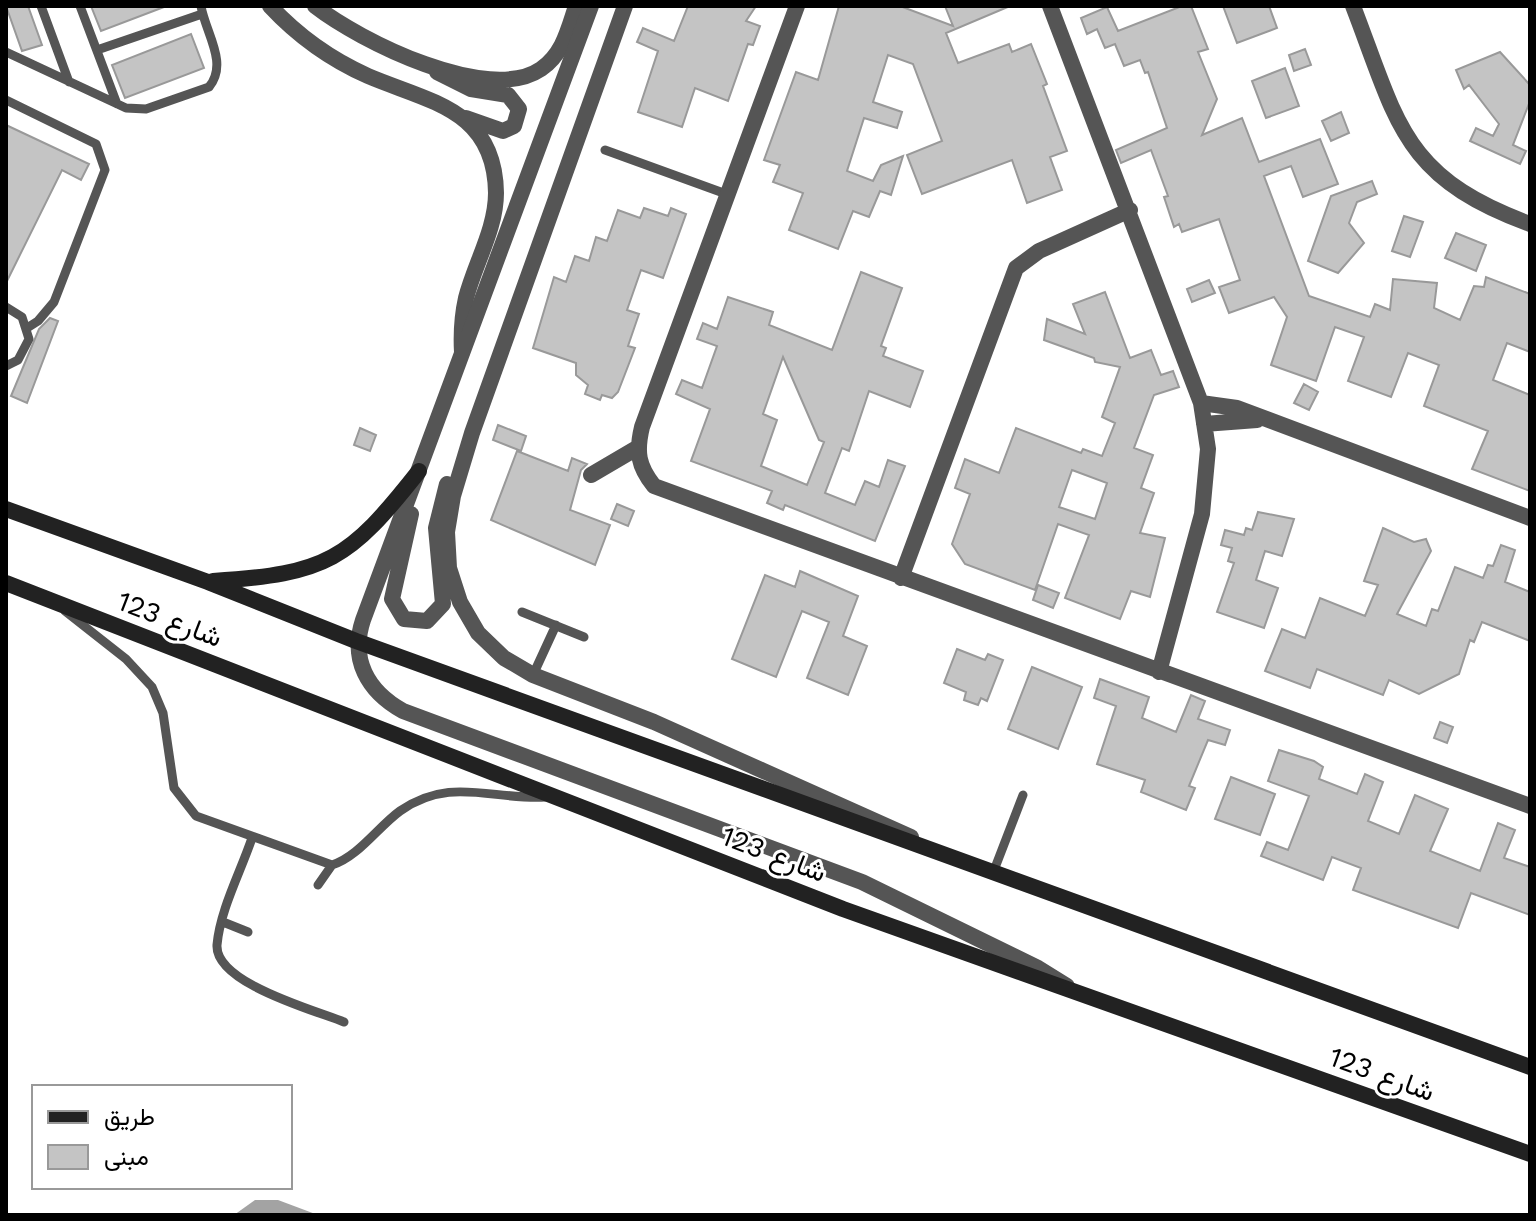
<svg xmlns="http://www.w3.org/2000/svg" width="1536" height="1221" viewBox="0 0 1536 1221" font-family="'Work Sans',Vazirmatn,sans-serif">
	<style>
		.water { fill: #a3a3a3 }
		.building { fill: #c4c4c4; stroke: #999; stroke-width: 2; fill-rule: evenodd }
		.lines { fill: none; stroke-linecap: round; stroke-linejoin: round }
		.service { stroke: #555; stroke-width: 9 }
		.minor { stroke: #555; stroke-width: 16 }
		.tertiary { stroke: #555; stroke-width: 16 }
		.secondary { stroke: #222; stroke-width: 16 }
		.labels { text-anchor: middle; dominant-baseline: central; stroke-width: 6; stroke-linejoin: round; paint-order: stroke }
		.street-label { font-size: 28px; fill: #000; stroke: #fff }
	</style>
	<rect width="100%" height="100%" fill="#fff"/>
	<path class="water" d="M255 1200H278L318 1215H234Z"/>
	<path class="building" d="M6 6H28L42 45 22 51Z
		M91 6H164V7L101 31Z
		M688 6H756L746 21 760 26 753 45 748 44 728 101 695 88 682 127 638 112 658 51 637 42 643 28 674 41Z
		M839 6H900L953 26 945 6H1010L946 33 958 63 1009 44 1012 52 1031 44 1047 84 1043 86 1067 151 1050 157 1062 190 1027 203 1012 160 922 194 907 155 942 141 913 64 888 55 873 102 902 112 897 128 864 118 847 171 873 181 881 165 903 156 891 195 880 191 869 217 853 211 838 249 789 230 803 193 773 182 780 165 764 160 796 72 818 80Z
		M1182 6H1191L1208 49 1198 52 1217 99 1202 135 1242 118 1259 162 1320 139 1338 184 1303 197 1291 166 1264 176 1309 296 1370 317 1375 304 1390 310 1393 279 1437 283 1434 308 1460 320 1474 286 1484 287 1486 277 1530 294V352L1507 343 1493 380 1530 395V491L1472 469 1488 431 1424 406 1439 365 1408 353 1391 397 1348 381 1364 337 1335 327 1316 381 1271 365 1287 317 1274 297 1229 313 1219 287 1240 280 1219 219 1182 232 1179 224 1174 227 1164 197 1168 196 1151 150 1121 163 1116 150 1167 128 1148 72 1145 73 1140 60 1124 66 1115 44 1105 48 1097 29 1087 34 1081 18 1107 7 1118 31Z
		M1223 6H1269L1277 28 1237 43Z
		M191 34 204 68 125 98 112 65Z
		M1305 49 1311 65 1294 71 1289 55Z
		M1500 52 1530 85V101L1513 145 1526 151 1520 164 1470 141 1476 128 1493 136 1499 124 1469 85 1464 89 1456 70Z
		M1285 68 1299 106 1266 118 1252 81Z
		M1341 112 1349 133 1331 141 1322 121Z
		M6 125 89 164 81 180 62 170 6 283Z
		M1372 181 1377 194 1357 202 1349 223 1364 243 1338 273 1308 261 1331 196Z
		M644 208 668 216 671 208 686 214 663 278 641 270 627 310 639 314 628 346 635 348 618 392 612 398 602 395 600 400 585 394 588 385 576 375V363L533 348 554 277 566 282 575 256 589 261 596 237 607 241 618 210 640 218Z
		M1404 216 1423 222 1410 257 1392 251Z
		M1456 233 1486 245 1476 271 1445 258Z
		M861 272 902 288 881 346 886 348 883 356 923 371 910 407 869 391 849 451 842 448 825 493 855 505 865 481 879 487 888 460 905 466 875 541 785 505 783 510 767 503 772 491 691 461 710 409 676 394 682 380 702 388 717 346 697 339 703 323 717 329 728 297 773 312 769 325 832 350ZM783 357 819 440 824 442 807 485 761 466 777 420 763 414Z
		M1209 280 1215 293 1192 302 1187 289Z
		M1105 292 1130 358 1151 350 1161 375 1173 371 1179 387 1154 395 1134 448 1153 455 1141 488 1154 493 1140 533 1165 538 1150 597 1131 591 1120 619 1065 598 1089 535 1058 524 1035 590 965 564 952 544 970 494 955 488 965 459 999 473 1016 428 1081 453 1083 449 1102 456 1115 423 1102 417 1120 367 1095 362 1094 358 1044 340 1047 319 1085 334 1073 304ZM1072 470 1107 483 1095 519 1059 507Z
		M50 318 58 321 27 403 11 396 39 329Z
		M1304 384 1318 392 1309 410 1294 403Z
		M498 425 526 436 521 451 493 440Z
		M360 428 376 435 370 451 354 445Z
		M517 451 568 471 572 458 587 464 581 470 570 510 610 525 595 565 491 520Z
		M617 504 634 511 628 526 611 519Z
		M1258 512 1294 519 1282 556 1265 551 1256 580 1278 588 1264 628 1217 612 1234 563 1228 561 1232 548 1221 545 1225 530 1244 535 1246 528 1252 530Z
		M1383 528 1414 542 1426 539 1431 551 1397 614 1426 626 1432 609 1438 611 1455 567 1483 578 1488 565 1493 566 1501 545 1515 550 1505 582 1530 592V641L1482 622 1474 642 1470 640 1459 674 1419 694 1389 680 1383 695 1317 669 1310 688 1265 671 1282 629 1305 638 1320 598 1365 616 1378 585 1364 581Z
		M800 571 858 596 843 636 867 646 848 695 807 678 829 622 802 611 776 677 732 659 765 575 795 587Z
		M1038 585 1059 593 1053 608 1033 600Z
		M957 649 985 660 988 654 1003 660 987 701 981 698 978 705 964 700 966 692 944 683Z
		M1032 667 1082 687 1058 749 1008 729Z
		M1100 679 1149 697 1142 718 1176 732 1191 695 1205 701 1198 719 1230 730 1225 745 1208 740 1189 786 1195 788 1186 810 1141 792 1145 780 1097 764 1116 706 1094 698Z
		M1440 722 1453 727 1447 743 1434 738Z
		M1279 750 1314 761 1323 767 1319 779 1357 794 1365 774 1383 782 1368 821 1399 834 1415 795 1448 809 1430 851 1480 871 1498 823 1515 830 1504 858 1530 867V915L1471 893 1458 928 1353 890 1361 868 1332 857 1323 880 1261 856 1267 842 1288 850 1309 796 1268 781Z
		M1231 777 1275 794 1260 835 1215 819Z"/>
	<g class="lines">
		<path class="service" d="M41 6 69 82
			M80 6 117 104
			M97 50 202 14
			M6 52 126 108 146 109 209 87C229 63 205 32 201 6
			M6 100 96 144 105 170 54 302 38 321 27 328
			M605 150 729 195
			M6 307 22 317 29 339 18 360 6 366
			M65 611 126 659 152 687 163 713 174 788 196 816 332 865C358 857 378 827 400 811 450 776 491 800 545 797
			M522 612 584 637
			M533 675 556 625
			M252 838C241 871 220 910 217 945 215 983 314 1010 344 1022
			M993 873 1023 795
			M318 885 332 865
			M223 922 248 932"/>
		<path class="minor" d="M270 6C297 35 332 60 368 76 429 102 495 109 496 193 496 229 475 263 466 298 462 316 461 334 462 352
			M315 6C360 41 488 105 541 69 563 54 568 30 576 6
			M797 6 642 427C636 452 638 466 654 486L1530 806
			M1050 6 1201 403 1208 449 1202 514 1159 672
			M1353 6C1398 123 1402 177 1530 224
			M437 72 471 89 508 95 519 109 514 126 503 131 466 118
			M1201 403 1237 408 1530 518
			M1204 424 1257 420
			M591 475 637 448
			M901 578 1016 268 1039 251 1130 210"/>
		<path class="tertiary" d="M591 6 363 620C350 659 367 691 403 711L862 882 1038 968 1067 986
			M625 6 472 433 453 496 447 532 449 568 460 602 478 633 504 658 533 675 654 722 911 837
			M411 514 392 599 404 619 427 621 443 604 436 528 447 484"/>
		<path class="secondary" d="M6 509 208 582 356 641 1530 1067
			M213 581C327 574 349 560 419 471
			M6 583 843 909 1530 1154"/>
	</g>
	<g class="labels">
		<g class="street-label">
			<text transform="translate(170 619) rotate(21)">شارع 123</text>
			<text transform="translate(774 854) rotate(21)">شارع 123</text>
			<text transform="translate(1382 1074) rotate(20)">شارع 123</text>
		</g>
	</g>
	<rect width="1536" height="1221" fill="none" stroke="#000000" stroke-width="16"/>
	<rect x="32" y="1085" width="260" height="104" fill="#ffffff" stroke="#999999" stroke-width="2"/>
	<rect x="48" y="1111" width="40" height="12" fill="#222222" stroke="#999999" stroke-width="2"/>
	<text x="104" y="1125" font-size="24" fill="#000000">طريق</text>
	<rect x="48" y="1145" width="40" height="24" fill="#c4c4c4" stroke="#999999" stroke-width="2"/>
	<text x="104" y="1165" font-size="24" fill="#000000">مبنى</text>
</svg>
